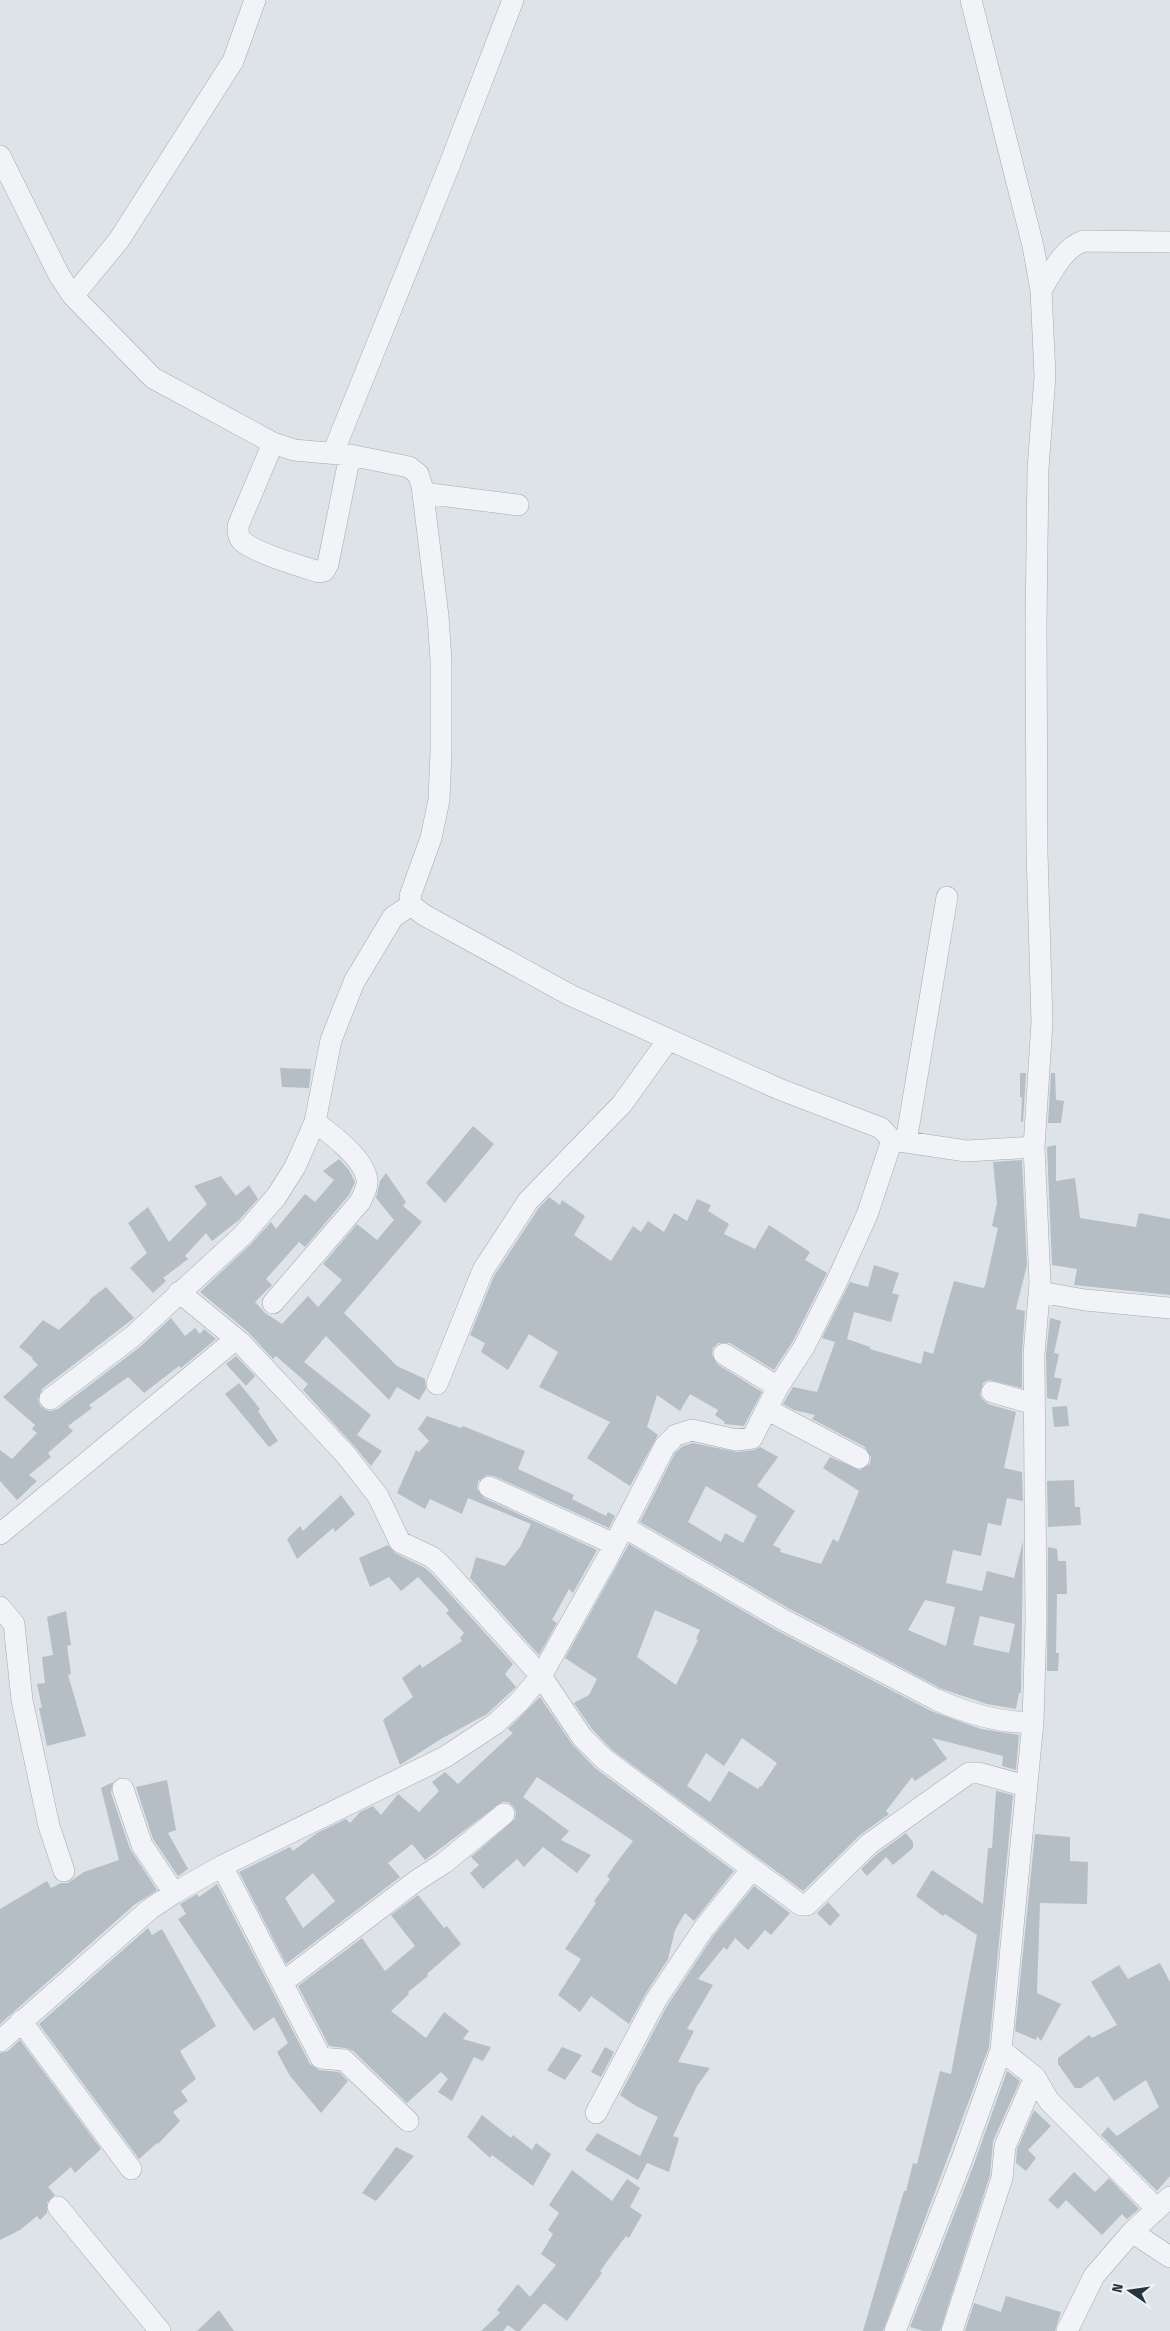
<svg xmlns="http://www.w3.org/2000/svg" width="1170" height="2331" viewBox="0 0 1170 2331" font-family="'Fira Sans Condensed',sans-serif">
	<style>
		.building { fill: #b5bdc5; fill-rule: evenodd }
		.lines { fill: none; stroke-linecap: round; stroke-linejoin: round }
		.minor-casing { stroke: #a3abb2; stroke-width: 22 }
		.minor { stroke: #f1f3f6; stroke-width: 21 }
	</style>
	<rect width="100%" height="100%" fill="#dee3e8"/>
	<path class="building" d="M280 1068 311 1069 309 1088 282 1087Z
		M1020 1073H1026L1023 1122H1021L1022 1097H1020Z
		M1051 1073H1055L1056 1100 1064 1101 1061 1123H1048Z
		M473 1126 494 1144 445 1203 426 1183Z
		M1056 1145V1181L1075 1178 1080 1218 1136 1227 1139 1213 1170 1219V1295L1074 1285 1077 1269 1052 1265 1047 1147Z
		M339 1159 349 1170 355 1182 349 1195 305 1247 299 1242 266 1279 272 1285 255 1302 265 1313 282 1324 308 1296 318 1307 342 1280 323 1264 357 1224 377 1240 394 1220 376 1198 380 1181 386 1173 406 1202 403 1206 422 1222 344 1313 397 1366 425 1379 426 1389 419 1400 397 1387 389 1400 326 1336 304 1362 371 1415 357 1435 382 1451 371 1466 355 1447 303 1390 308 1384 276 1356 273 1359 248 1332 200 1292 251 1244 271 1222 276 1229 305 1194 315 1202 334 1180 323 1171Z
		M1022 1160 1027 1265 1016 1309 1025 1311 1022 1353V1388L989 1380 983 1383 980 1395 983 1400 988 1404 1016 1412 1004 1468 1022 1472 1023 1501 1007 1498 1001 1526 988 1523 981 1556 953 1550 946 1583 982 1591 987 1571 1014 1578 1023 1541 1021 1693H1019L1016 1709 987 1704 942 1689 788 1608 640 1522 675 1453 683 1446 693 1443 737 1452 754 1450 760 1447 778 1457 757 1486 795 1511 773 1545 781 1549 780 1552 821 1564 833 1539 838 1542 859 1491 823 1468 830 1457 860 1470 870 1464 871 1457 865 1447 812 1419 815 1415 794 1410 783 1404 793 1387 817 1392 835 1342 822 1338 850 1282 868 1287 874 1265 899 1273 892 1293 899 1295 891 1322 854 1312 847 1339 870 1347V1349L921 1364 924 1351 933 1354 954 1281 983 1288 985 1286 998 1228 992 1226 997 1203 993 1162ZM706 1486 757 1516 743 1543 725 1533 721 1542 688 1522ZM925 1600 955 1607 946 1646 908 1630ZM980 1616 1015 1624 1009 1653 973 1645Z
		M221 1176 236 1196 249 1185 258 1199 239 1220 212 1241 206 1233 185 1256 188 1259 163 1278 166 1281 153 1293 130 1268 147 1253 128 1223 148 1207 169 1242 207 1204 194 1186Z
		M549 1197 560 1205 562 1200 585 1216 574 1235 611 1261 633 1226 641 1232 648 1221 664 1232 674 1213 687 1221 697 1199 711 1205 708 1211 729 1224 724 1234 755 1249 769 1225 810 1252 805 1260 827 1273 793 1341 774 1370 730 1343H718L713 1348 712 1354 717 1364 762 1392 744 1426 724 1424 725 1422 715 1415 718 1410 690 1394 680 1411 657 1395 647 1427 658 1435 630 1486 587 1458 610 1422 539 1387 558 1352 529 1334 508 1370 481 1352 485 1343 470 1335 494 1276 538 1209Z
		M106 1287 134 1318 42 1389 38 1400 40 1406 45 1410 51 1411 58 1409 140 1347 171 1318 185 1336 195 1328 200 1334 204 1329 216 1339 181 1368 179 1366 144 1393 128 1377 89 1405 92 1408 68 1426 73 1431 48 1453 51 1457 29 1475 37 1481 17 1500 0 1481V1450L12 1459 37 1433 32 1429 35 1425 3 1397 38 1365 32 1359 33 1358 19 1347 43 1320 59 1330 61 1328 90 1301 89 1300Z
		M1050 1318 1061 1321 1054 1353 1059 1354 1054 1377 1062 1379 1057 1400 1047 1398 1046 1354Z
		M236 1356 255 1376 246 1386 226 1364Z
		M239 1383 260 1409 258 1411 278 1441 269 1447 225 1394Z
		M1067 1406 1069 1426 1054 1427 1052 1407Z
		M427 1416 461 1428 463 1426 525 1451 518 1469 574 1495 572 1499 606 1516 608 1512 615 1516 609 1528 494 1476 487 1475 478 1481 477 1489 484 1498 597 1550 573 1593 569 1589 552 1620 557 1623 539 1655 470 1578 476 1557 505 1566 520 1547 531 1524 468 1498 462 1514 430 1499 425 1509 397 1493 416 1450 419 1452 429 1441 418 1429Z
		M1074 1480 1075 1507H1080L1081 1525 1048 1527 1047 1481Z
		M341 1495 355 1514 335 1532 333 1528 297 1559 287 1539 300 1526 303 1531Z
		M629 1544 776 1630 931 1711 981 1729 1019 1735 1016 1770 1002 1766 1003 1756 932 1738 947 1759 915 1781 912 1777 886 1811 889 1814 860 1835 803 1891 612 1750 592 1729 574 1703 589 1695 597 1679 565 1658ZM655 1610 700 1630 696 1639 698 1640 676 1685 637 1657ZM742 1738 777 1763 761 1787 760 1786 758 1789 729 1771 710 1802 687 1786 706 1753 724 1766Z
		M388 1545 395 1553 425 1568 431 1573 513 1664 505 1674 516 1687 487 1714 441 1739 400 1765 383 1720 413 1697 402 1678 420 1664 422 1668 462 1641 460 1638 464 1633 446 1613 449 1610 418 1577 401 1591 389 1577 370 1587 359 1558Z
		M1048 1547 1057 1549 1058 1561H1066L1067 1594H1057L1056 1653H1059L1058 1671H1047Z
		M66 1611 71 1645 67 1646 71 1674 68 1675 86 1736 47 1746 39 1708H42L37 1684 45 1683 42 1657 53 1655 47 1617Z
		M540 1697 572 1744 595 1768 734 1871 694 1921 685 1913 675 1930 668 1959 646 1993 629 2024 591 1996 580 2012 558 1995 581 1959 565 1949 596 1903 594 1901 610 1879 607 1877 614 1866 633 1841 537 1777 523 1797 569 1831 561 1840 591 1855 577 1873 543 1847 524 1867 517 1859 483 1889 470 1873 479 1865 471 1857 515 1819 516 1812 513 1806 508 1802H502L425 1860 412 1844 388 1863 400 1877 286 1964 239 1872 290 1847 293 1851 317 1833 346 1819 350 1823 360 1812 373 1806 381 1815 398 1794 419 1812 439 1791 432 1782 445 1772 458 1784 513 1733 508 1729ZM313 1873 335 1901 303 1928 285 1898Z
		M167 1780 176 1830 168 1833 188 1869 178 1876 153 1839 136 1787Z
		M113 1782 111 1793 130 1849 157 1890 134 1905 0 2024V1909L47 1881 51 1888 61 1883H68L84 1872 119 1860 101 1788Z
		M996 1791 1013 1795 989 2047 883 2331H863L904 2191H906L913 2163 917 2164 940 2071 951 2074 977 1935 945 1914 943 1916 916 1896 932 1870 983 1904 988 1848H992Z
		M906 1833 913 1842V1848L893 1865 886 1857 867 1876 861 1869 877 1854Z
		M1035 1834 1070 1837V1861L1088 1862 1087 1904 1040 1903 1037 1993 1061 2004 1041 2041 1037 2036 1036 2040 1015 2031Z
		M217 1884 310 2064 319 2070 339 2072 348 2081 321 2113 290 2076 277 2052 288 2043 274 2017 254 2031 178 1919 186 1914 180 1904 197 1894 199 1897Z
		M754 1886 790 1913 771 1935 765 1930 748 1950 735 1938 727 1950 724 1947 698 1979 713 1985 687 2029 694 2031 678 2062 710 2068 697 2086 673 2136 679 2138 669 2172 647 2163 638 2180 585 2150 597 2133 640 2156 658 2117 636 2106 620 2095 667 2006 714 1935Z
		M418 1895 444 1928 447 1926 461 1944 427 1974 428 1976 408 1992 409 1994 391 2011 426 2038 444 2012 469 2031 463 2039 491 2047 483 2061 474 2057 452 2101 438 2092 448 2079 441 2072 407 2103 353 2051 345 2048 329 2046 298 1986 362 1938 385 1971 415 1946 391 1915Z
		M828 1902 840 1915 830 1926 817 1913Z
		M148 1928 152 1935 162 1929 216 2026 180 2051 196 2079 181 2091 188 2101 173 2112 180 2121 158 2144 157 2143 139 2159 39 2024Z
		M1160 1963 1170 1982V2176L1157 2191 1101 2135 1108 2127 1117 2136 1159 2107 1146 2080 1114 2101 1098 2076 1081 2088H1075L1058 2064V2058L1089 2035 1092 2038 1117 2025 1091 1982 1119 1965 1128 1979Z
		M20 2040 101 2149 75 2173 71 2167 48 2187 55 2195 47 2202V2213L40 2220 37 2216 20 2230 0 2240V2053L8 2051Z
		M562 2047 582 2055 565 2080 547 2070Z
		M605 2047 614 2052 601 2077 591 2072Z
		M1007 2071 1020 2081 993 2141 990 2175 940 2331H923L910 2327 974 2164Z
		M1034 2110 1051 2126 1028 2150 1036 2158 1026 2171 1016 2163 1017 2149Z
		M482 2115 511 2138 513 2135 532 2150 536 2143 551 2154 533 2186 492 2155 490 2158 467 2137Z
		M396 2147 414 2156 376 2201 362 2193Z
		M572 2170 612 2201 627 2179 640 2188 630 2207 642 2215 629 2238 626 2236 600 2271 602 2273 567 2321 544 2303 520 2331H516L508 2325 503 2331H481L500 2313 497 2310 518 2284 530 2297 556 2265 541 2254 553 2234 548 2230 559 2213 549 2205Z
		M1074 2172 1095 2192 1109 2178 1139 2209 1127 2219 1122 2214 1102 2235 1066 2200 1058 2209 1048 2200Z
		M1006 2296 1061 2312 1055 2331H965L974 2303 1001 2312Z
		M219 2310 234 2331H197Z"/>
	<g class="lines">
		<defs>
			<path id="minor" d="M0 156 59 275 73 296 153 378 273 443 294 450 350 455 409 467 418 474 422 486 438 616 441 661V751L439 800 431 838 410 896 411 905 424 915 570 995 779 1089 881 1128 892 1140 867 1215 836 1283 804 1347 778 1387 752 1438 736 1440 692 1430 676 1435 665 1446 608 1557 541 1676 519 1702 495 1724 445 1757 222 1866 174 1893 150 1909 0 2041
				M1041 290C1052 273 1062 249 1083 241L1170 242
				M73 296 119 240 233 61 255 0
				M273 443 238 526C238 531 238 537 242 541 255 553 300 566 319 572L324 571 328 564 350 455
				M333 453 449 166 513 0
				M423 493 518 505
				M893 1140 966 1151 1034 1147
				M906 1142 947 897
				M179 1292 240 1342 346 1455 378 1496 400 1542 432 1557 440 1564 541 1676 582 1737 604 1759 801 1905H807L869 1844 969 1773H979L1026 1786
				M1040 1292 1085 1300 1170 1308
				M273 1303 360 1202C363 1195 368 1188 367 1180 364 1158 331 1134 315 1122
				M724 1354 778 1387
				M437 1384 483 1270 528 1201 622 1104 668 1040
				M992 1392 1034 1404
				M50 1399 132 1337 243 1235 276 1197 295 1167 315 1122 331 1040 354 982 393 917 411 905
				M768 1410 859 1458
				M489 1487 614 1544
				M624 1527 782 1619 937 1700C967 1713 1001 1724 1033 1722
				M0 1534 236 1339
				M0 1607 14 1624 22 1700 49 1826 64 1871
				M123 1789 142 1845 174 1893
				M222 1866 321 2058 344 2060 408 2121
				M283 1982 416 1881 444 1863 504 1814
				M21 2021 131 2169
				M1001 2050 1035 2077 1049 2101 1157 2209
				M596 2113 656 2000 704 1928 752 1869
				M58 2207 160 2331
				M1132 2232 1170 2257
				M895 2331 962 2159 1001 2050 1033 1722 1036 1621 1034 1354 1040 1283 1034 1147 1042 1022 1037 852 1036 625 1038 469 1045 376 1041 290 1033 246 971 0
				M952 2331 1002 2178 1005 2146 1035 2077
				M1067 2331 1094 2276 1132 2232 1170 2197"/>
		</defs>
		<use href="#minor" class="minor-casing"/>
		<use href="#minor" class="minor"/>
	</g>
	<g transform="translate(1130 2291) rotate(283)" stroke="#edf2f6" stroke-width="4" paint-order="stroke">
	<path d="M0-4L9 19L0 12L-9 19Z" fill="#27333f"/>
	<text y="-8" font-size="14" font-weight="bold" text-anchor="middle" fill="#27333f">N</text>
	</g>
</svg>
